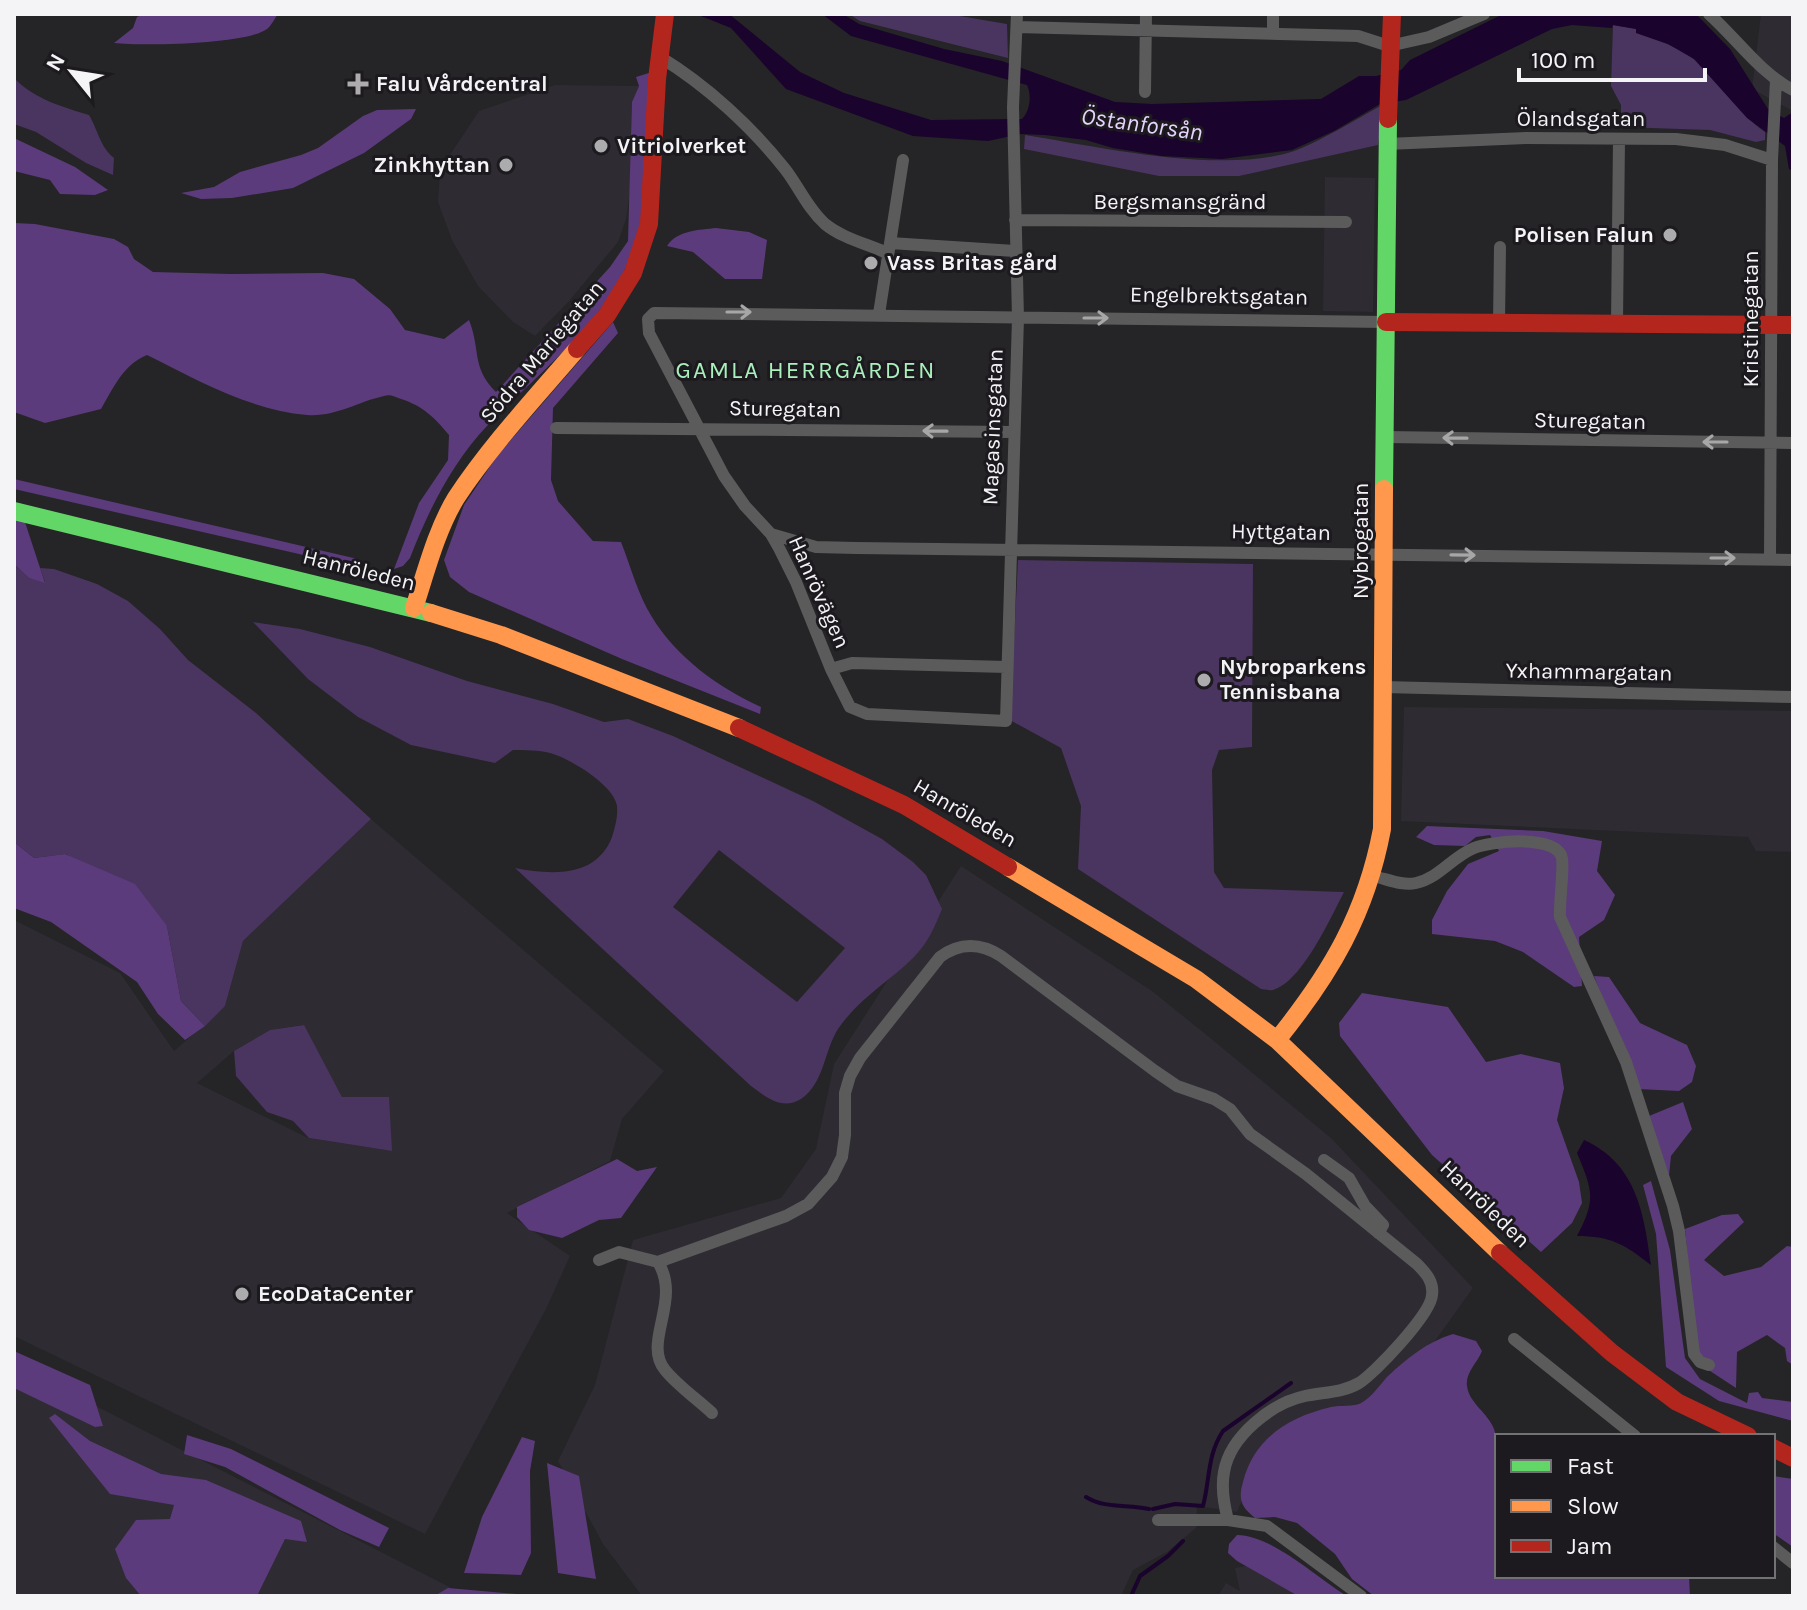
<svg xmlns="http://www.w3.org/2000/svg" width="1807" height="1610" viewBox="0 0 1807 1610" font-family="Karla,sans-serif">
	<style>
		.built { fill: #2e2b33; fill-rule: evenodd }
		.green { fill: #4a3460; fill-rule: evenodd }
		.forest { fill: #5b3b7b }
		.water { fill: #1a032d }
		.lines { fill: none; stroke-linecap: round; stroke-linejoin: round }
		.stream { stroke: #1a032d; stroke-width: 4 }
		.street { stroke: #5b5b5c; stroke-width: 12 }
		.fast { stroke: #63d668; stroke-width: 18 }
		.slow { stroke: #ff974d; stroke-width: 18 }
		.jam { stroke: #b3261e; stroke-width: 18 }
		.oneway { stroke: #a8a7a8 }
		.poi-dot { fill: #acabad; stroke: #1c1a1e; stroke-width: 3 }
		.labels { text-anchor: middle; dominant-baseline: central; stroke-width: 6; stroke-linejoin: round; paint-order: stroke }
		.poi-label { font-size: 22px; font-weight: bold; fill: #f4f3f5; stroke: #1c1a1e; text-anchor: start }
		.street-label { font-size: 22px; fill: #f4f3f5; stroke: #1c1a1e }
		.water-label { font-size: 24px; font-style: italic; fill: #e7d4fe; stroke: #1c1a1e }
		.neighbourhood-label { font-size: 24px; letter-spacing: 2px; fill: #a9f0bc; stroke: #1c1a1e }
	</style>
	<rect width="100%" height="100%" fill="#252426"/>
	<path class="built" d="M1761 14H1793V111L1752 89Z
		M555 85 639 86 632 102 630 192 626 219 618 242 569 301 535 336 513 322 478 286 452 240 438 202 440 170 479 111Z
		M1325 177 1375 178 1373 312 1323 311Z
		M1404 707 1793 711V852L1756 851 1748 837 1401 821Z
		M371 819 664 1071 622 1119 610 1161 507 1213 570 1256 546 1309 425 1534 14 1336V920L120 973 174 1051 225 1006 243 941ZM303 1025 342 1097 392 1151 308 1138 197 1083 234 1051 270 1030Z
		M961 866 1152 991 1214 1041 1331 1138 1473 1288 1432 1345 1368 1401 1299 1419 1263 1451 1237 1512 1197 1506 1196 1528 1167 1552 1133 1570 1121 1596H642L603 1544 558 1461 595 1385 633 1240 781 1198 816 1149 834 1064Z
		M14 1364 467 1596H14Z
		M1246 1566 1298 1596H1218L1226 1583 1240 1591 1235 1568Z"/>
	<path class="green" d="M849 14H948L1007 24 1008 58 860 21Z
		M1613 25 1637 29V33C1656 40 1678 46 1694 59 1721 80 1737 113 1765 132V140L1756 142 1710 130 1621 127V105L1611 86Z
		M14 78C34 99 63 107 89 115 98 130 100 147 114 158L113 175 86 163 36 132 14 124Z
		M1384 104 1378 145 1239 176H1159L1024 149 1025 135C1100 147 1219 174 1291 152 1318 143 1358 118 1384 104Z
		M1018 560 1253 564 1252 747 1219 750 1212 770 1214 872 1224 888 1344 892C1331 917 1302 982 1273 990 1271 991 1263 989 1261 989L1078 869 1081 806 1061 748 1010 720Z
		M14 564 29 578 45 582 40 568 54 569 97 584 128 601 160 629 188 660 256 713 371 819 243 941 225 1006 205 1026 181 1001 167 926 66 854 34 858 14 842Z
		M253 622 300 629 370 647 467 681 553 704 604 722 628 719 673 736 813 801 882 839 913 862 926 875 942 909C935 926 928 943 914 957 888 983 860 997 838 1029 824 1051 824 1084 801 1099 782 1111 766 1097 751 1086L515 868C552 875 596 878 612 837 615 828 618 816 617 806 614 785 569 758 550 753 538 750 525 750 513 750L495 763 411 745 358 717 308 679ZM719 850 845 948 797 1002 673 907Z
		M304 1025 342 1097H389L392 1151 309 1138 293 1121 267 1112 236 1076 234 1051 270 1030Z"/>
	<path class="forest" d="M144 14H278C275 18 271 26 267 29 245 45 142 46 114 43L133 28 137 17Z
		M652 72C648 137 654 211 624 271 594 332 533 378 487 426 452 463 428 511 410 558L403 566 394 569 419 503 448 460 449 435C434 417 423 406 401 399 395 397 390 394 384 396 357 402 336 417 307 415 250 410 197 380 147 355 123 365 114 387 101 409L45 423 14 412V223L35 224 114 239 128 247 134 259 153 272 231 274 323 273 354 279 390 309 405 330 444 339 469 320C481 350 471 367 496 392L610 267 628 241 632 102 639 86 636 77Z
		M416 109 411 119 364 153 293 188 232 198 201 199 181 193 214 187 240 172 301 155 318 148 363 116 377 110Z
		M14 138 75 167 108 190 95 195 60 194 50 180 14 171Z
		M716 228 749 232 767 240 762 279H725L693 252 667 246C677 230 700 230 716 228Z
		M613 322 618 333 553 408 551 480 558 501 593 541 621 542C631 567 638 595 652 617 676 657 719 688 761 707L760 714 622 659 469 592 450 577 444 560 464 505 497 456Z
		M14 479 362 560 356 567 14 489Z
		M14 514 23 516 45 583 29 578 14 564Z
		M1427 826 1543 831 1602 841 1597 871 1615 895 1604 920 1579 937 1582 986 1574 987 1523 952 1495 941 1432 934V920L1447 891 1468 864 1499 851 1490 835 1476 837 1465 846 1434 845 1416 837Z
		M14 842 34 858 65 854 135 884 167 926 181 1001 205 1026 185 1040 158 1014 137 982 51 922 14 908Z
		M1594 976 1609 977 1640 1023 1687 1045 1696 1066 1692 1082 1679 1091 1638 1089Z
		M1362 993 1448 1007 1486 1062 1521 1054 1560 1063 1564 1088 1557 1120 1579 1182 1582 1203 1572 1223 1541 1252 1432 1155 1340 1036 1339 1023Z
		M1683 1102 1692 1129 1671 1156 1669 1176 1649 1116Z
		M617 1159 637 1171 657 1167 621 1218 599 1220 562 1238 529 1230 517 1217V1207Z
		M1651 1181 1670 1250 1685 1358 1700 1379 1747 1403 1749 1393 1758 1392 1762 1398 1793 1402V1421L1719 1401 1666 1367 1656 1234 1643 1185Z
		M1738 1214 1744 1222 1704 1260 1724 1276 1761 1267 1787 1246 1793 1247V1365L1787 1361 1785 1348 1767 1335 1737 1352 1736 1388 1707 1369 1697 1354 1685 1229 1722 1215Z
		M1453 1334 1476 1341 1482 1351C1478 1362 1465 1373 1467 1386 1469 1403 1488 1413 1494 1429 1500 1446 1490 1462 1497 1479V1576H1689L1690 1596H1374L1352 1579 1335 1554 1297 1523 1275 1517 1255 1518C1241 1507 1238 1499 1243 1482 1254 1438 1289 1417 1331 1407 1340 1405 1353 1407 1361 1403 1371 1398 1379 1386 1387 1377 1407 1358 1427 1342 1453 1334Z
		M14 1351 90 1385 103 1426 95 1427 14 1388Z
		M55 1414 90 1441 161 1474 206 1480 301 1521 307 1542 285 1539 257 1596H141L126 1578 115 1549 136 1520 170 1519 174 1505 110 1494 49 1418Z
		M187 1435 231 1449 389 1528 379 1547 340 1530 225 1467 184 1454Z
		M522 1437 535 1441 530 1471 531 1553 521 1575 464 1573 482 1517Z
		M547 1463 579 1476 596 1579 558 1573Z
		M1773 1476 1793 1479V1547L1773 1533Z
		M1237 1535C1272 1535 1317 1578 1347 1596H1298L1237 1561 1228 1553 1229 1544Z
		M448 1588 528 1595 527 1596 417 1595H436Z"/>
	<path class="water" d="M696 14H729L800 72 844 93 931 120 1022 119C1030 111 1032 95 1027 85L851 36 822 14H843L859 24 944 49 1002 61 1115 102 1152 104 1321 99 1359 76H1376L1401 70 1410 60 1503 14H1696L1730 49 1768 109 1784 118 1793 112V171L1789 169 1785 146 1747 118 1694 59 1668 44 1636 33V29L1613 25 1612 28 1572 25 1552 29 1406 100 1380 104 1334 131 1292 150 1222 159 1162 156 1113 148 1086 140 1045 135 1020 134 988 141 913 136 786 89 731 28Z
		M1584 1140C1637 1164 1644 1214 1651 1265 1624 1244 1611 1236 1577 1236 1596 1200 1593 1191 1577 1153Z"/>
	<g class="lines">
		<path class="stream" d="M1086 1497C1105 1509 1128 1504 1149 1509
			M1153 1509 1175 1504 1203 1506C1210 1480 1207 1455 1223 1431L1291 1383
			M1131 1596 1140 1576 1168 1556 1183 1541"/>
		<path class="street" d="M1017 14 1013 107 1018 318 1006 721 867 714 850 707 831 669 796 582 779 548 771 534 745 506 724 476 649 333 648 319 654 313 1386 322
			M1273 14V33
			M1709 14C1737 39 1759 72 1793 90
			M1017 27 1358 36 1389 46 1429 37 1484 14
			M660 57C706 85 752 127 785 169 799 187 808 209 825 224 842 238 867 244 887 253
			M1145 92 1146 14
			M1387 144 1526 138 1676 139 1725 145 1772 160
			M1015 220 1346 222
			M890 243 1015 251
			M879 314 903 160
			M1499 323 1500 247
			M1617 323 1619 139
			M556 428 1013 432
			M1386 437 1793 443
			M771 534 816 547 856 548 1793 560
			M1770 559 1772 160 1776 80
			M831 669 852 663 1007 667
			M1383 687 1793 697
			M1373 876C1387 879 1402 886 1416 883 1439 878 1452 857 1474 848 1492 841 1551 835 1561 855 1565 862 1559 903 1560 917L1626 1062 1673 1206 1679 1231 1694 1354 1700 1362 1709 1365
			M1324 1160 1349 1178 1365 1206 1383 1225 1378 1233
			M599 1260 619 1252 658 1262 786 1216 808 1204 832 1177 842 1157 845 1135V1093L850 1076 860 1058 940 957C960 942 981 943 1001 956L1155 1071 1177 1086 1214 1099 1230 1109 1250 1134 1306 1174 1417 1264C1426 1273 1434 1282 1432 1295 1431 1314 1375 1373 1359 1383 1342 1393 1323 1392 1305 1396 1272 1403 1230 1436 1224 1472 1221 1488 1224 1505 1228 1520
			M658 1262C682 1301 642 1342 665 1370 678 1386 697 1399 712 1413
			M1514 1339 1635 1436
			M1158 1520H1228L1267 1526 1361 1596
			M1773 1547 1793 1563"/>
		<path class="fast" d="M1384 489 1388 119
			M14 511 431 613"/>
		<path class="slow" d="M414 608C426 572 436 531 456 498 491 445 536 397 577 349
			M431 613 501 635 739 728
			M1008 867 1196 979 1277 1040 1500 1253
			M1277 1040C1331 973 1366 914 1382 829L1384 489"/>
		<path class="jam" d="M1388 119 1392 14
			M1386 322 1793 325
			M577 349 607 315 633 273 649 224 657 79 665 14
			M739 728 904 805 1008 867
			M1500 1253 1612 1353 1677 1402 1748 1436
			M1773 1448 1793 1458"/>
	</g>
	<defs><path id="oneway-shaft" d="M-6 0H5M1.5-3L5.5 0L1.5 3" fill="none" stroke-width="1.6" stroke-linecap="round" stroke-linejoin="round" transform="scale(2)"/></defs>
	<g class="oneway">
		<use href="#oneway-shaft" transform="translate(739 312)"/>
		<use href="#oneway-shaft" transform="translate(1096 318)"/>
		<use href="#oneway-shaft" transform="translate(935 431) rotate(-179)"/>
		<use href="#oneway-shaft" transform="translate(1455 438) rotate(-179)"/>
		<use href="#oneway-shaft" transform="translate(1715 442) rotate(-180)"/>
		<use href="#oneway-shaft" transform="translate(1463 555) rotate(1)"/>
		<use href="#oneway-shaft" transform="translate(1723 558)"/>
	</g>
	<g class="poi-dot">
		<path d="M354 72h8v8h8v8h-8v8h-8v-8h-8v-8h8z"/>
		<circle cx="601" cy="146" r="8"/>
		<circle cx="506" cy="165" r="8"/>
		<circle cx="1670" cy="235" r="8"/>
		<circle cx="871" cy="263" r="8"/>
		<circle cx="1204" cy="680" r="8"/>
		<circle cx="242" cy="1294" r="8"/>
	</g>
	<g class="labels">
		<g class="poi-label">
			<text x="376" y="84">Falu Vårdcentral</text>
			<text x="617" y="146">Vitriolverket</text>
			<text x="490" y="165" text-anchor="end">Zinkhyttan</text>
			<text x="1654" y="235" text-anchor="end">Polisen Falun</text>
			<text x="887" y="263">Vass Britas gård</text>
			<text x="1220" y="667">Nybroparkens<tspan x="1220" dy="25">Tennisbana</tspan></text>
			<text x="258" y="1294">EcoDataCenter</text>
		</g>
		<g class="street-label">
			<text x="1581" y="119">Ölandsgatan</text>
			<text x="1180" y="202">Bergsmansgränd</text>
			<text transform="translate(1219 296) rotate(1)">Engelbrektsgatan</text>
			<text transform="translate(1751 319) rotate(-90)">Kristinegatan</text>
			<text transform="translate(542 352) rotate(-50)">Södra Mariegatan</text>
			<text transform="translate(785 409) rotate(1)">Sturegatan</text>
			<text transform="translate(1590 421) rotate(1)">Sturegatan</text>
			<text transform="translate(993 427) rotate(-88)">Magasinsgatan</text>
			<text transform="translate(1281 532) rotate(1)">Hyttgatan</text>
			<text transform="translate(1361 541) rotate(-90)">Nybrogatan</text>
			<text transform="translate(359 570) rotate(14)">Hanröleden</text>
			<text transform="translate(819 592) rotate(66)">Hanrövägen</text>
			<text transform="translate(1589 672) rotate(1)">Yxhammargatan</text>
			<text transform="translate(965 813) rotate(30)">Hanröleden</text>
			<text transform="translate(1485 1204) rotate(44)">Hanröleden</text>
		</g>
		<g class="water-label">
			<text transform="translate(1142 124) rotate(8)">Östanforsån</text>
		</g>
		<g class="neighbourhood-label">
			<text x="806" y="370">GAMLA HERRGÅRDEN</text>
		</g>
	</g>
	<rect width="1807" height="1610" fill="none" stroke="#f4f3f5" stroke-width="32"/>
	<rect x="1495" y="1434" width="280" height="144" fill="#1c1a1e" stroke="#727174" stroke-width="2"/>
	<rect x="1511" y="1460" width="40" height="12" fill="#63d668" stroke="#727174" stroke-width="2"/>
	<text x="1567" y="1474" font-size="24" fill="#f4f3f5">Fast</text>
	<rect x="1511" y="1500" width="40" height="12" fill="#ff974d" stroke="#727174" stroke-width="2"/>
	<text x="1567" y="1514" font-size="24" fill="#f4f3f5">Slow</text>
	<rect x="1511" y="1540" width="40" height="12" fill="#b3261e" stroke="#727174" stroke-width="2"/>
	<text x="1567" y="1554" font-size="24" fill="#f4f3f5">Jam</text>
	<g transform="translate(72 72) rotate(300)" stroke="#1c1a1e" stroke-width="6" paint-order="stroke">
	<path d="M0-6L14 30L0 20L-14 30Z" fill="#f4f3f5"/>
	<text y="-12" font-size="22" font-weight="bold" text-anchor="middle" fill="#f4f3f5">N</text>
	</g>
	<path d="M1519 68v12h186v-12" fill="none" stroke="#f4f3f5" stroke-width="4"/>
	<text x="1531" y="68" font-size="24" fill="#f4f3f5" stroke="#1c1a1e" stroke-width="6" paint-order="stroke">100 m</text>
</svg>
